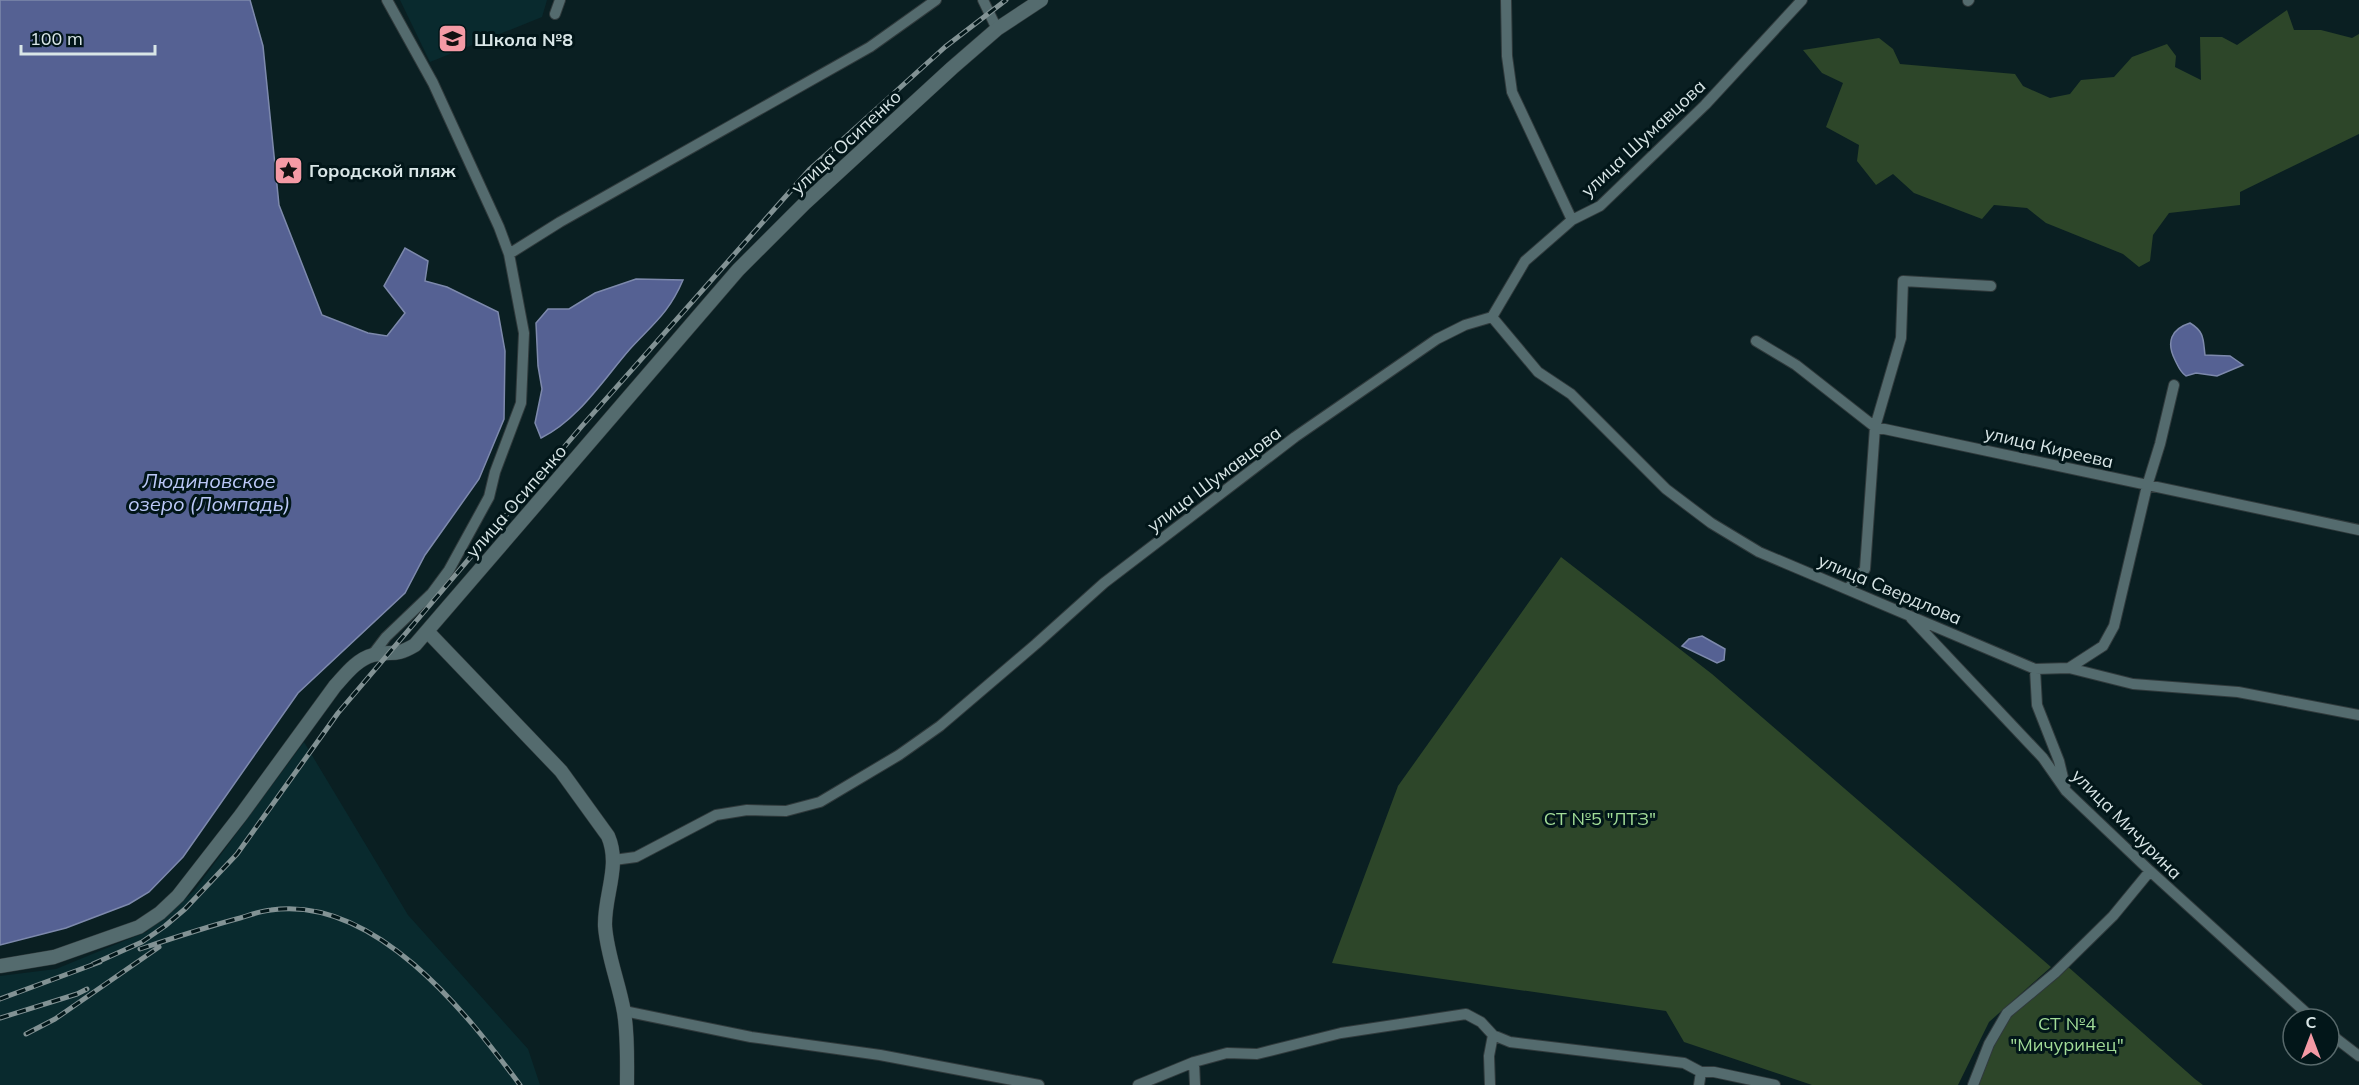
<svg xmlns="http://www.w3.org/2000/svg" width="2359" height="1085" viewBox="0 0 2359 1085" font-family="Mulish,sans-serif">
	<style>
		.built { fill: #092a2e }
		.green { fill: #2d4629 }
		.water { fill: #556193; stroke: #7d89ac; stroke-width: 1.5 }
		.lines { fill: none; stroke-linecap: round; stroke-linejoin: round }
		.minor-casing { stroke: #303a3c; stroke-width: 12 }
		.tertiary-casing { stroke: #303a3c; stroke-width: 15 }
		.minor { stroke: #546b6e; stroke-width: 10 }
		.tertiary { stroke: #546b6e; stroke-width: 14 }
		.rail-casing { stroke: #829294; stroke-width: 5 }
		.rail { stroke: #021619; stroke-width: 3; stroke-dasharray: 9; stroke-linecap: butt }
		.labels { text-anchor: middle; dominant-baseline: central; stroke-width: 6; stroke-linejoin: round; paint-order: stroke }
		.poi-label { font-size: 18px; font-weight: bold; fill: #d9e6e7; stroke: #021619; text-anchor: start }
		.street-label { font-size: 18px; fill: #d9e6e7; stroke: #021619 }
		.park-label { font-size: 18px; fill: #a2dd98; stroke: #021619 }
		.water-label { font-size: 20px; font-style: italic; fill: #bbc8f7; stroke: #021619 }
	</style>
	<rect width="100%" height="100%" fill="#0a1f22"/>
	<path class="built" d="M400 0H547L542 17 430 62Z
		M304 742 408 915 528 1049 540 1085H0V976L56 969 146 932 194 891Z"/>
	<path class="green" d="M2287 10 2294 30H2321L2352 38 2359 34V134L2240 192V205L2169 213 2153 235 2150 261 2139 267 2123 254 2046 223 2027 208 1994 205 1982 219 1914 193 1893 174 1876 185 1857 161 1859 145 1826 127 1843 83 1822 73 1803 50 1879 38 1893 49 1900 64 2015 74 2023 86 2050 98 2070 94 2081 80 2114 77 2132 57 2167 44 2176 56 2175 67 2201 80 2200 37H2222L2237 45Z
		M1561 557 1712 674 2051 967 1989 1022 1958 1085H1812L1684 1042 1666 1011 1332 963 1398 786Z
		M2066 965 2195 1079 2203 1085H1978L2005 1019Z"/>
	<path class="water" d="M0 0H250L263 46 279 205 322 315 368 333 387 336 405 313 384 286 405 248 428 261 425 281 447 287 498 312 505 351 504 419 479 479 425 555 405 593 298 693 183 857 149 892 129 904 66 928 0 945Z
		M636 279 683 280C669 313 653 324 630 349 603 380 578 420 541 438L535 423 542 389 538 366 536 323 548 309H569L595 293Z
		M2190 323C2205 332 2203 340 2205 355L2230 356 2243 365 2217 376 2196 373 2186 376C2180 372 2178 366 2175 360 2166 342 2171 329 2190 323Z
		M1702 636 1725 649 1724 660 1717 663 1682 646 1689 639Z"/>
	<g class="lines">
		<defs>
			<path id="minor" d="M983 0 997 29
				M1506 0 1507 56 1512 92 1572 220
				M1968 1 1969 0
				M555 14 560 0
				M509 254 560 222 870 47 936 0
				M1492 317 1538 372 1571 394 1666 489 1711 523 1759 552 2035 669 2069 668 2133 684 2238 692 2359 715
				M1756 341 1796 365 1875 427 2359 530
				M1848 589 1865 569 1875 427 1901 338 1903 281 1991 286
				M1911 618 2043 758 2066 791 2150 871 2313 1019
				M373 654 386 637 432 593 449 570 489 497 495 472 521 403 524 333 509 254 499 227 433 83 387 0
				M2069 668 2103 646 2114 626 2147 486 2160 444 2174 385
				M2035 669 2037 705 2059 761 2065 786
				M614 860 636 857 716 815 747 810 786 811 820 802 899 755 940 726 1036 644 1104 583 1295 437 1437 339 1465 325 1492 317 1525 261 1572 220 1600 206 1705 105 1802 0
				M624 1011 751 1037 880 1055 1039 1085
				M2329 1033 2359 1056
				M1194 1062 1195 1085
				M1138 1085 1194 1062 1227 1053 1257 1054 1341 1033 1466 1014 1481 1022 1493 1035 1510 1042 1684 1063 1701 1072H1714L1775 1085
				M1490 1085 1489 1056 1493 1035
				M1699 1085 1701 1072
				M1973 1085 1989 1044 2007 1013 2055 973 2113 916 2150 871"/>
			<path id="tertiary" d="M427 631 561 771 608 836C621 866 604 895 605 926 607 955 619 983 624 1012 628 1036 627 1060 627 1085
				M0 966 54 957 139 927 160 913 178 896 241 815 335 686C345 675 357 659 373 655 393 650 393 658 415 645L738 270 805 203 952 68 997 29 1041 0"/>
		</defs>
		<use href="#minor" class="minor-casing"/>
		<use href="#tertiary" class="tertiary-casing"/>
		<use href="#minor" class="minor"/>
		<use href="#tertiary" class="tertiary"/>
		<defs>
			<path id="rail" d="M140 949C173 938 206 927 240 918 250 915 260 911 271 910 374 895 466 1012 520 1085
				M93 964 142 942 165 926 185 909 237 854 338 713 582 426 810 169 945 47 1006 0
				M0 999 100 962
				M0 1018 77 994 87 989
				M26 1034 55 1019 159 947"/>
		</defs>
		<use href="#rail" class="rail-casing"/>
		<use href="#rail" class="rail"/>
	</g>
	<defs>
		<symbol id="school-square" viewBox="-11 -11 22 22"><rect x="-9" y="-9" width="18" height="18" rx="4" fill="#f49aa5" stroke="#021619"/><path d="M0-5L7-2L0 1L-7-2ZM-4 1L0 2.5L4 1V4Q0 6-4 4Z" fill="#111"/></symbol>
		<symbol id="sight-square" viewBox="-11 -11 22 22"><rect x="-9" y="-9" width="18" height="18" rx="4" fill="#f49aa5" stroke="#021619"/><path d="M0-6L1.8-2.2L6-1.7L2.9 1.2L3.7 5.4L0 3.3L-3.7 5.4L-2.9 1.2L-6-1.7L-1.8-2.2Z" fill="#111"/></symbol>
	</defs>
	<g fill-rule="evenodd">
		<use href="#school-square" x="436" y="22" width="33" height="33"/>
		<use href="#sight-square" x="272" y="154" width="33" height="33"/>
	</g>
	<g class="labels">
		<g class="poi-label">
			<text x="474" y="39">Школа №8</text>
			<text x="309" y="170">Городской пляж</text>
		</g>
		<g class="street-label">
			<text transform="translate(1643 138) rotate(-43)">улица Шумавцова</text>
			<text transform="translate(846 142) rotate(-43)">улица Осипенко</text>
			<text transform="translate(2049 447) rotate(13)">улица Киреева</text>
			<text transform="translate(1214 479) rotate(-37)">улица Шумавцова</text>
			<text transform="translate(516 501) rotate(-49)">улица Осипенко</text>
			<text transform="translate(1890 589) rotate(23)">улица Свердлова</text>
			<text transform="translate(2127 824) rotate(45)">улица Мичурина</text>
		</g>
		<g class="park-label">
			<text x="1600" y="818">СТ №5 "ЛТЗ"</text>
			<text x="2067" y="1023">СТ №4<tspan x="2067" dy="21">"Мичуринец"</tspan></text>
		</g>
		<g class="water-label">
			<text x="209" y="480">Людиновское<tspan x="209" dy="23">озеро (Ломпадь)</tspan></text>
		</g>
	</g>
	<g transform="translate(2311 1037)"><circle r="28" fill="#021619" stroke="#58696b" stroke-width="1.5"/>
	<path d="M0-4.5L10 22L0 15L-10 22Z" fill="#f49aa5"/>
	<text y="-9" font-size="16" font-weight="bold" text-anchor="middle" fill="#d9e6e7">С</text>
	</g>
	<path d="M21 45v9h134v-9" fill="none" stroke="#d9e6e7" stroke-width="3"/>
	<text x="30" y="45" font-size="18" fill="#d9e6e7" stroke="#021619" stroke-width="4.5" paint-order="stroke">100 m</text>
</svg>
